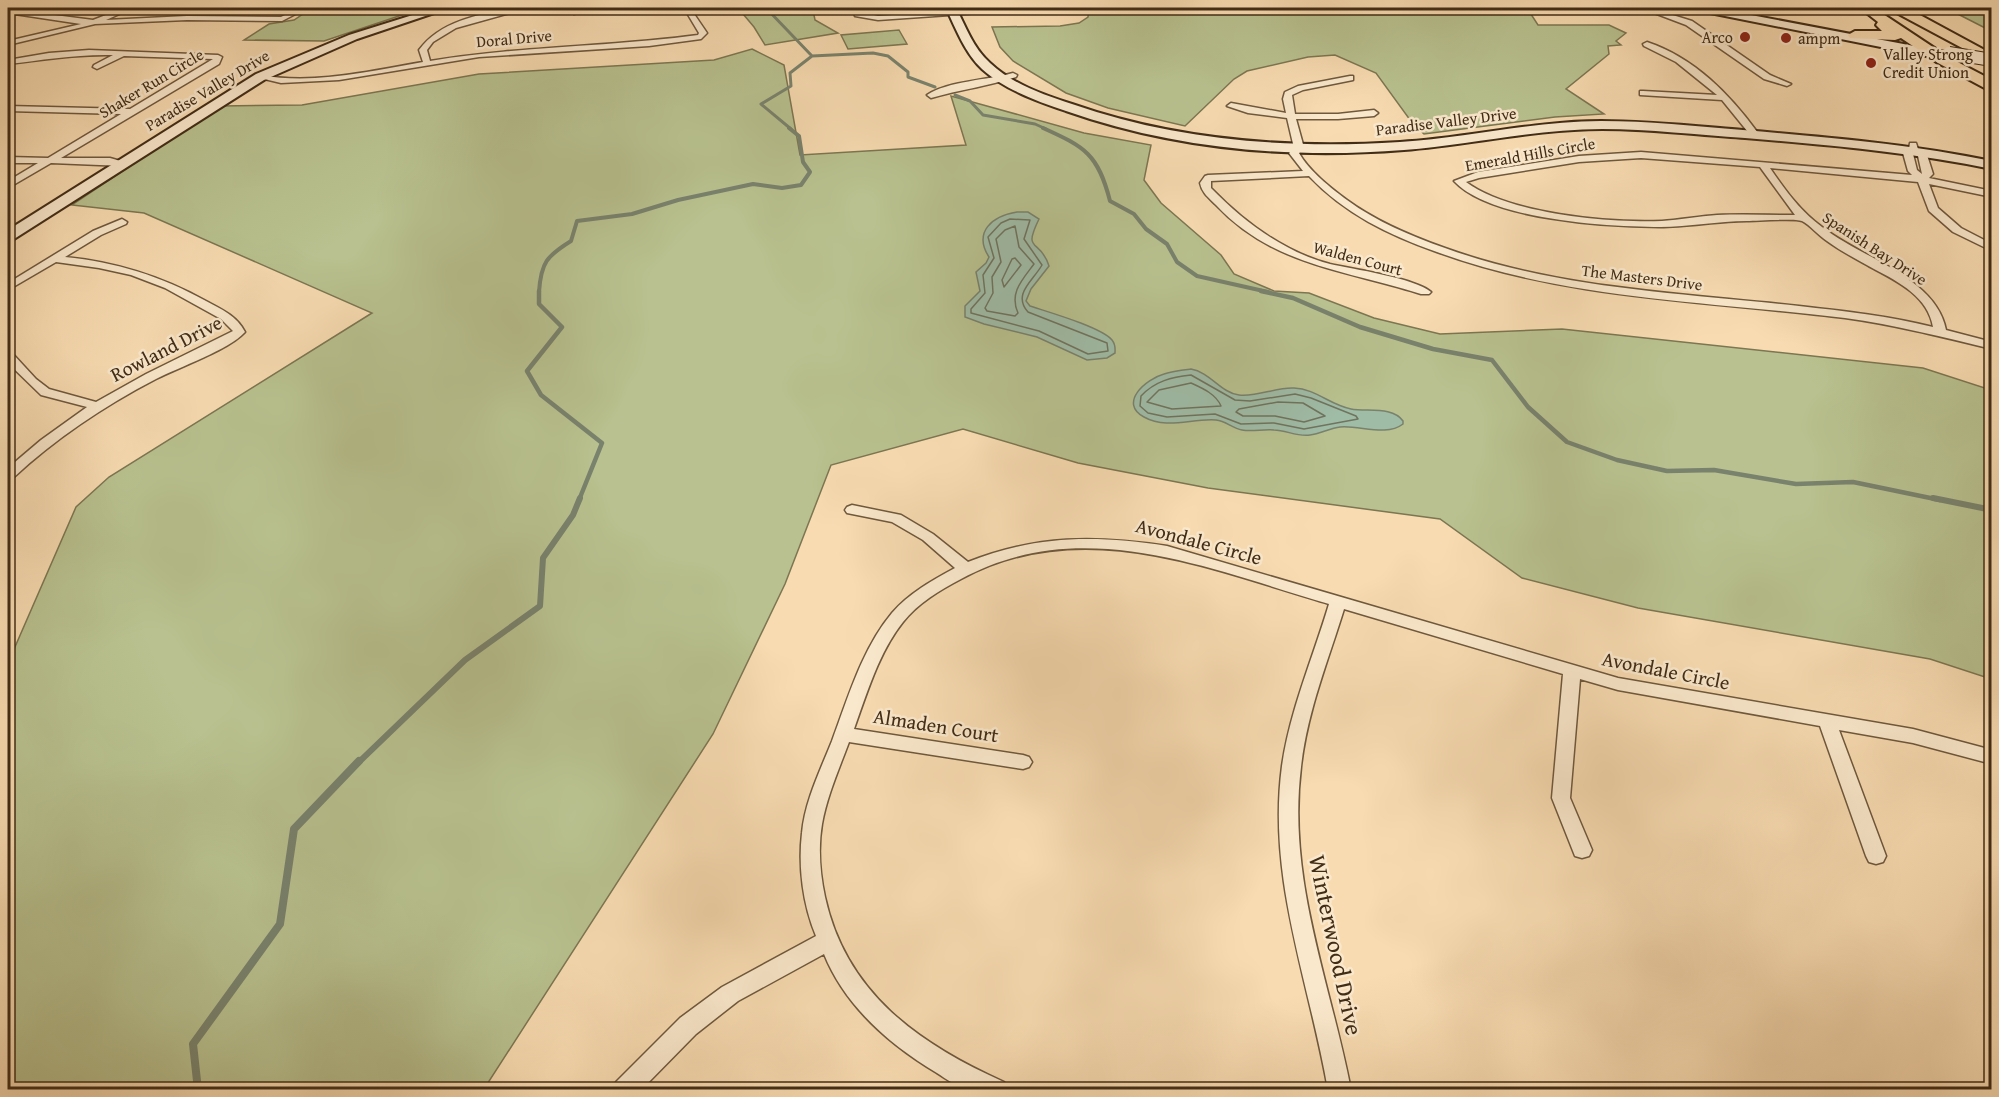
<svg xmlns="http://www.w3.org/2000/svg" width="1999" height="1097" viewBox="0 0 1999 1097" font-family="'Gentium Book Plus',serif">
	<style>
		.green { fill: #b8c18f; stroke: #7c7652; stroke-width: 1.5 }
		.water { fill: #9fbca7; stroke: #79826d; stroke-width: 1.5 }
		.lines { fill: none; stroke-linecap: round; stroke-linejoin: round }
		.shore { stroke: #70745e; stroke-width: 1.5 }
		.stream-far4 { stroke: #79826d; stroke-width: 3 }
		.stream-far3 { stroke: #79826d; stroke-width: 4 }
		.stream-far2 { stroke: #79826d; stroke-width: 4.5 }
		.stream-far1 { stroke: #79826d; stroke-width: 6 }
		.stream { stroke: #79826d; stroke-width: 8 }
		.street-casing { stroke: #6f583d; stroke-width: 3 }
		.secondary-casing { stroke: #412c16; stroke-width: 4 }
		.highway-casing { stroke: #412c16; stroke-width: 4 }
		.street { fill: #fae8cc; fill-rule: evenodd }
		.secondary { fill: #fae8cc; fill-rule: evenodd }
		.highway { fill: #f8dbb1; fill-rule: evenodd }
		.secondary-bridge-casing { stroke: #412c16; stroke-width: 14; stroke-linecap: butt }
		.secondary-bridge { stroke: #fae8cc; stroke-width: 12 }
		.poi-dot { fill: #8f2418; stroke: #fae8cc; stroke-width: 2 }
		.labels { text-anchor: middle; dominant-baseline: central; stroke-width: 5; stroke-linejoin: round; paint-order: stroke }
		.far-poi-label { font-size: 16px; fill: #412c16; stroke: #fae8cc; text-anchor: start }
		.far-street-label { font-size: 16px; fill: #412c16; stroke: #fae8cc }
		.street-label { font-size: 20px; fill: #412c16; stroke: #fae8cc }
		.near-street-label { font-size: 24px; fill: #412c16; stroke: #fae8cc }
	</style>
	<rect width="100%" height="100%" fill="#f8dbb1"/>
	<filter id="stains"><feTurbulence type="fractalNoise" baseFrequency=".00333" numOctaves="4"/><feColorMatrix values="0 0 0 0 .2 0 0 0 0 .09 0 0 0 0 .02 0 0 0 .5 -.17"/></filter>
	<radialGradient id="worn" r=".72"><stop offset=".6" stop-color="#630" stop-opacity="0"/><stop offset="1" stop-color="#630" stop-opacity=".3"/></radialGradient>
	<path class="green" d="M312 8H423L324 41 244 40 269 24 294 20Z
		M738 8H806L814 15 815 20 838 33 765 45 754 27Z
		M1089 8H1527L1538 25H1609L1626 33 1616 41 1621 45 1608 46 1609 54 1566 89 1604 114 1555 117 1424 134 1413 124 1376 73 1335 55 1308 57 1247 71 1234 79 1185 126 1108 108 1066 93 1013 61 1000 47 992 27 1060 26 1079 23 1088 17Z
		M1946 8H1991V31Z
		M899 30 907 44 848 49 841 35Z
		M752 49 784 65 800 155 966 145 951 96 1084 133 1151 145 1144 180 1161 203 1221 255 1234 274 1274 291 1309 293 1374 318 1440 334 1562 329 1923 368 1991 390V679L1930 659 1638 608 1522 578 1440 519 1208 488 1078 463 963 429 831 465 785 584 713 734 484 1089 8 1090V663L76 507 109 477 372 313 144 213 72 205 220 106 302 105 479 74 714 60Z"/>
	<path class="water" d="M1017 212H1028L1039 219C1022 254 1040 237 1049 266L1031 289 1026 301 1030 306C1048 312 1101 327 1112 340 1116 345 1115 348 1115 353L1107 358 1087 360 1037 337 984 324 965 317V306L980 291 976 272 986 263 989 257C973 232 992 216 1017 212Z
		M1191 369C1210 372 1221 393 1239 395 1258 397 1276 387 1294 388 1316 389 1330 405 1351 409 1367 412 1393 406 1403 421V424C1386 437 1360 425 1340 427 1330 428 1320 434 1310 435 1297 437 1286 430 1274 430 1263 429 1252 432 1242 430 1232 428 1226 421 1216 420 1192 418 1167 430 1144 417 1118 403 1146 379 1164 374 1172 371 1182 370 1191 369Z"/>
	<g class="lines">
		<path class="shore" d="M1010 219 1030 220 1024 239 1042 265C1033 281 1012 294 1028 312L1107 343 1108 351 1088 354 1039 331 971 313V309L985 293 983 275 994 258 988 237 1001 223Z
			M1015 226 1019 247 1034 264C1022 280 1009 293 1018 313L1015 316 987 311 985 308 993 293 992 277 1001 262 996 239 1005 230Z
			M1015 258 1021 265 1004 287 1002 280 1012 259Z
			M1191 375 1235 400 1250 401 1295 394 1311 398 1356 416 1358 419 1304 429 1274 423 1241 424 1215 414 1167 417 1148 413 1140 406 1141 396C1155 381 1172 377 1191 375Z
			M1191 383C1202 388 1216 394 1221 406L1172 409 1147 402 1159 390Z
			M1278 402 1303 403 1325 416 1304 422 1275 416H1243L1236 412 1239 409Z"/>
		<path class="stream-far4" d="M766 8 812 56 790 73 791 86 761 104 791 129
			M812 56 873 53 888 56 908 72V77L935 87
			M955 95 970 101 983 115 1035 124 1046 129"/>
		<path class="stream-far3" d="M1043 128C1085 147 1098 154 1110 201L1134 214 1146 229 1167 244 1177 262 1197 276 1268 292
			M539 292C541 262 547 256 571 241L577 221 632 214 678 200 753 184 782 188 801 185 810 172 803 162 799 136 789 128"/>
		<path class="stream-far2" d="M539 291V304L562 327 527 371 541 395 602 443 579 500
			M1261 291 1293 298 1360 327 1433 349 1492 360 1528 407 1567 442 1617 460 1667 471 1714 470 1796 484 1853 482 1940 500"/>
		<path class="stream-far1" d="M1933 498 1992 510
			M358 763 465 660 540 606 543 558 573 515 580 498"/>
		<path class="stream" d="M198 1090 193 1044 280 924 294 829 359 761"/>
		<defs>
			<path id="street" d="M124 8H133L106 20 187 16 281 17 299 8H307L282 21 187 20 95 24 8 45V41L81 24 8 13V9L93 20Z
				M516 8H528L456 28 433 42 427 50 430 61C519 46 609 47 698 35L699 33 684 8H690L707 33 701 39 649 46 479 57 339 80 281 83 256 77 260 75C314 85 370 71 423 62L419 50C441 20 481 14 516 8Z
				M567 8H575L581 12 574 14Z
				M826 8H859L861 12 878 16 999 8H1027L1023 10 878 20 855 16 853 10 829 11Z
				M1641 8H1650L1692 21 1770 75 1791 84 1787 86 1764 79 1686 25Z
				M1647 42C1695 58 1730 95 1758 133V137H1752L1722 100 1640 95V91H1643L1717 95 1676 62 1644 46 1643 44Z
				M89 50 218 55 222 57 219 64 61 158H110L124 162V166L51 163 8 188V181L38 163H8V157L48 158 121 114 8 111V106L130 109 213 59 124 56 97 69 93 67 94 65 113 55C77 54 43 60 8 64V60L49 53Z
				M1013 73 1017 75 1016 77C988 86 959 90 931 98L927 95C948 81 988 80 1013 73Z
				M1350 76H1353V80L1303 90 1292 95 1295 114H1338L1374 110 1378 113 1374 116 1338 119H1296L1304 148 1299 153C1309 171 1331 188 1347 200 1377 222 1411 236 1445 248 1559 289 1680 293 1799 306 1844 311 1889 316 1933 327 1928 297 1899 282 1874 269 1858 260 1842 252 1827 241 1819 236 1810 225 1802 221 1794 218 1757 221 1747 221 1718 221 1689 227 1660 227 1608 227 1490 220 1454 181L1478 172 1579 156 1641 152 1912 175 1908 171 1903 153 1909 149 1910 143H1916L1918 149 1927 155 1933 174 1929 178 1992 191V197L1929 184 1938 208 1961 228 1992 244V251L1953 232 1929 211 1918 182 1770 168C1785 190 1800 211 1822 227 1861 258 1936 277 1946 330L1992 342V349C1943 337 1895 325 1845 318 1708 301 1568 300 1437 252 1389 235 1345 214 1309 176L1211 181V188C1243 221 1284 252 1330 264 1352 269 1415 278 1431 292L1429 294H1421C1346 270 1273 266 1216 205 1209 198 1202 193 1200 183L1205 176 1208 175 1303 171 1289 153 1294 148 1287 118 1248 113 1227 106 1231 103 1286 113 1283 99 1285 92 1298 86ZM1913 154 1918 156 1922 174 1917 170ZM1641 158 1760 167 1795 215C1769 215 1743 214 1717 215 1699 216 1680 220 1662 221 1608 223 1509 214 1466 182L1479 178 1579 162Z
				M122 219 127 222 126 224 101 235 65 257C116 262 161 276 206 301 221 309 237 316 245 332 229 350 179 367 156 379 104 406 56 438 13 478L8 479V468L41 440 87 407 41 395 8 363V352L12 353 36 379 49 389 96 402 146 374 233 331 221 319 165 288 131 275 99 268 56 262 8 290V283L93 231Z
				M852 505 901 515 933 534 968 562C1037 535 1095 535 1167 546L1618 678 1913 729 1992 750V764L1913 743 1839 730 1886 856 1883 862 1876 864 1869 862 1866 856 1820 726 1618 690 1580 679 1570 798 1592 850 1589 856 1582 858 1575 856 1552 798 1563 674 1344 609C1328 661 1307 712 1301 767 1287 880 1330 981 1351 1090H1328C1309 980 1267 879 1282 766 1290 710 1313 658 1329 604 1209 569 1081 513 961 579 940 590 918 603 903 622 879 652 867 693 854 729L1023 755 1029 757 1032 762 1029 767 1023 769 849 742C839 769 827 796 822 824 818 847 820 874 825 897 846 993 919 1044 1004 1082L1007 1090C995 1090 982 1091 970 1090 959 1088 946 1079 937 1073 890 1045 845 1006 824 954L738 1001 696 1034 641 1090H613L616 1082 680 1018 722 987 816 936C803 905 798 867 802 833 805 801 820 771 832 741 848 698 862 649 892 613 909 593 933 580 955 568L923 540 892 522 847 513 845 510 847 507Z"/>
			<path id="secondary" d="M435 8H449L357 39 264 80 14 239 8 241V230L256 74 349 35Z
				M946 8H956C966 27 973 48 990 63 1012 84 1044 95 1072 104 1178 141 1289 149 1400 142 1468 138 1534 121 1601 121 1648 121 1695 126 1743 130 1826 137 1909 144 1992 161V169C1910 152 1828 145 1745 138 1697 135 1650 129 1602 129 1535 129 1470 145 1404 150 1290 159 1174 149 1066 111 1037 101 1005 90 982 69 965 53 956 29 946 8Z
				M1695 8H1714L1951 53 1957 57 1951 61 1700 11Z"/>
			<path id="highway" d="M1860 8H1874L1948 57 1992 80V92L1938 63 1901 38 1895 40 1850 38 1848 35 1855 31H1882L1876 25 1878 22Z
				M1892 8H1907L1992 54V64L1893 11Z"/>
		</defs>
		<use href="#street" class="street-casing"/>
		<use href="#secondary" class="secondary-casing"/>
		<use href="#highway" class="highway-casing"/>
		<use href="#street" class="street"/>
		<use href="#secondary" class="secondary"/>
		<use href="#highway" class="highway"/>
		<defs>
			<path id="secondary-bridge" d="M1949 53 1992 60"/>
		</defs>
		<use href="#secondary-bridge" class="secondary-bridge-casing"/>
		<use href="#secondary-bridge" class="secondary-bridge"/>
	</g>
	<g class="poi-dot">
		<circle cx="1745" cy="37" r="6"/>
		<circle cx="1786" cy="38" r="6"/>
		<circle cx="1871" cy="63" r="6"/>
	</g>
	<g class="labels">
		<g class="far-poi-label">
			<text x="1733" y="37" text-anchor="end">Arco</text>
			<text x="1798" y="38">ampm</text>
			<text x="1883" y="54">Valley Strong<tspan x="1883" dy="18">Credit Union</tspan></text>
		</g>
		<g class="far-street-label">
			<text transform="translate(514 38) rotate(-5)">Doral Drive</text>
			<text transform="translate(151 83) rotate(-31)">Shaker Run Circle</text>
			<text transform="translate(207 90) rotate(-31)">Paradise Valley Drive</text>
			<text transform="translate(1446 121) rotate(-7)">Paradise Valley Drive</text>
			<text transform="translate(1530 154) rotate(-10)">Emerald Hills Circle</text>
			<text transform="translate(1875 248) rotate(33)">Spanish Bay Drive</text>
			<text transform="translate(1358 258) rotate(15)">Walden Court</text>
			<text transform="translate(1642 277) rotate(7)">The Masters Drive</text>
		</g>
		<g class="street-label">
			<text transform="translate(166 348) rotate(-27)">Rowland Drive</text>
			<text transform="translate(1199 541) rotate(15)">Avondale Circle</text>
			<text transform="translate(1666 670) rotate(11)">Avondale Circle</text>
			<text transform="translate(936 725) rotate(9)">Almaden Court</text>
		</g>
		<g class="near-street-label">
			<text transform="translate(1336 945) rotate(78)">Winterwood Drive</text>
		</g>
	</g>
	<rect width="1999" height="1097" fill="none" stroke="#f8dbb1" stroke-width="30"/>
	<rect x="9" y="9" width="1981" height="1079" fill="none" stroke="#412c16" stroke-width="3"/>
	<rect x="15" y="15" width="1969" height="1067" fill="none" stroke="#412c16" stroke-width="1.5"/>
	<rect width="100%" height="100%" filter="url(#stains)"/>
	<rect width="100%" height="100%" fill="url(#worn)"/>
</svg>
